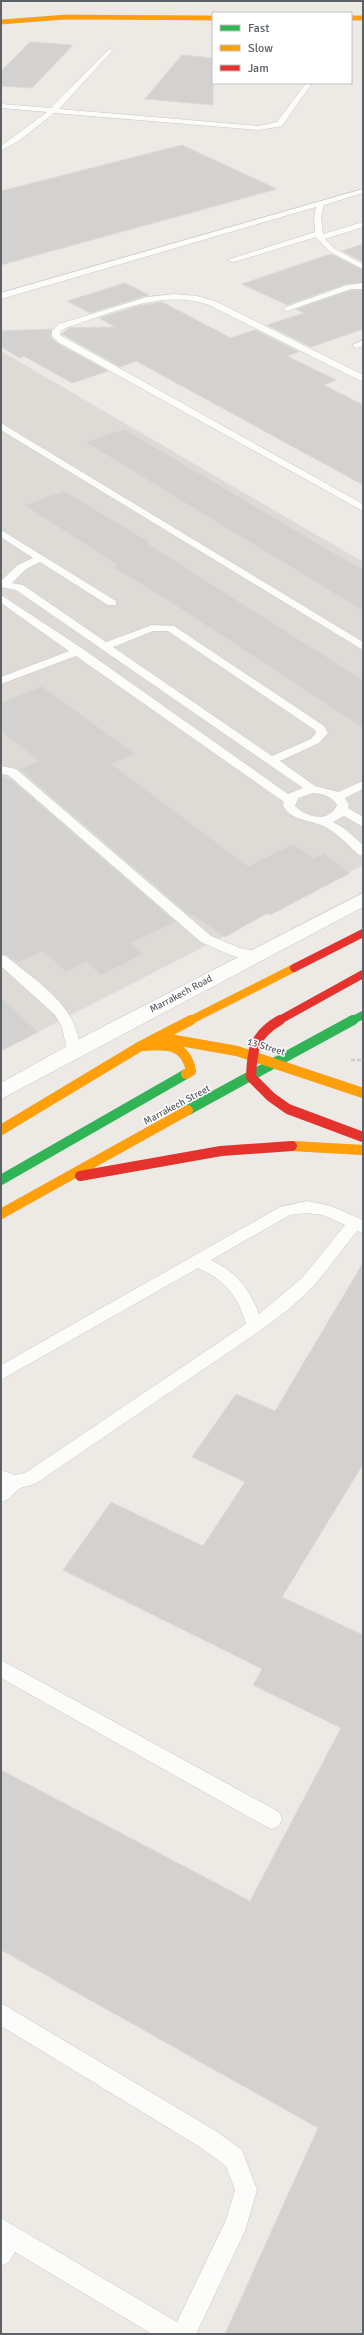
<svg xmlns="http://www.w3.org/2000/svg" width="364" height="2335" viewBox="0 0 364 2335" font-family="Signika,sans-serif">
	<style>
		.industrial { fill: #dedbd7 }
		.building { fill: #d4d2d0; stroke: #dcd9d6 }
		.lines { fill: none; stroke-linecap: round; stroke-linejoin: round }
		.lane-casing { stroke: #c8c7c7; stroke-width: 1 }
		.street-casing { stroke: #c8c7c7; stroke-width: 1 }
		.fast-far1-casing { stroke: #c9c9c9; stroke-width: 8 }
		.fast-casing { stroke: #c9c9c9; stroke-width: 10 }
		.slow-far2-casing { stroke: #c9c9c9; stroke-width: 5 }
		.slow-far1-casing { stroke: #c9c9c9; stroke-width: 8 }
		.slow-casing { stroke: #c9c9c9; stroke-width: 10 }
		.jam-far1-casing { stroke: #c9c9c9; stroke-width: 8 }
		.jam-casing { stroke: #c9c9c9; stroke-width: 10 }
		.path { stroke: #c7cdc9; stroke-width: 2.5; stroke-dasharray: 4 2; stroke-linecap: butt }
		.lane { fill: #fcfcfb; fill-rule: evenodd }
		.street { fill: #fcfcfb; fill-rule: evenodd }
		.fast-far1 { stroke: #30b455; stroke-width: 8 }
		.fast { stroke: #30b455; stroke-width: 10 }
		.slow-far2 { stroke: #ff9f0a; stroke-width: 4.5 }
		.slow-far1 { stroke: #ff9f0a; stroke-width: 8 }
		.slow { stroke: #ff9f0a; stroke-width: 10 }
		.jam-far1 { stroke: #e5322d; stroke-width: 8 }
		.jam { stroke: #e5322d; stroke-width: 10 }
		.labels { text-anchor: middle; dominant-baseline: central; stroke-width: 3; stroke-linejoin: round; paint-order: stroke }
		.street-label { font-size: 10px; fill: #5b6166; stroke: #fff }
	</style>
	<rect width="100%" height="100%" fill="#edeae6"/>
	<path class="industrial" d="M1 351 363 562V865L38 1032 1 997Z"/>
	<path class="building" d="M30 42 73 45 32 88 1 86V71Z
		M182 55 213 58V105L145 99Z
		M182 145 277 189 1 265V191Z
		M363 244V262L342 251Z
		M331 254 363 270V282L346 284 287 305 242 284Z
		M125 283 149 295 90 313 67 301Z
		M351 290H363V329L311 347 267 325 304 313 296 309Z
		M162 302 231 338 255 330 299 352 287 356 336 380 324 385 363 405V485L136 361 120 367 62 334 69 328 115 327 99 318 137 306Z
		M52 329 50 336 57 343 108 371 72 383 24 356 20 358 1 347V331Z
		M124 429 363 570V611L85 442Z
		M64 491 150 542 147 543 363 680V728L161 596 112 567 117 565 24 505Z
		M42 686 135 754 112 764 248 866 293 844 314 858 324 853 350 873 270 915 267 913 225 937 192 915 190 916 19 769 39 761 1 731V703Z
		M3 776 13 781 176 922 131 943 144 954 101 975 86 962 66 972 43 951 17 963 7 955 1 954V777Z
		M1 997 38 1032 1 1051Z
		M363 1263V1464L282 1597 363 1635V2334H225L318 2128 1 1950V1770L250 1901 341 1728 253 1685 262 1669 63 1570 111 1502 203 1546 245 1482 192 1457 236 1394 275 1411Z"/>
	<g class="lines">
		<defs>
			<path id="lane" d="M110 48 112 51 59 109 259 126 277 122 306 83H312L282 126 259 130 54 113 20 140 1 151V146L47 112 1 108V104L51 108Z
				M363 189V193L324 205 321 217 323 234 363 222V227L325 239 335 249 363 264V269L330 252 316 237 234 262 227 260 315 232 314 217 316 207 1 299V293Z
				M363 283V289H351L287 311 283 308 347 285Z
				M174 294 197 296 215 301 363 375V382L209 305C162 288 110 314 65 328L60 332V335L363 504V511L58 342 52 336V331L59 324 147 297Z
				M363 340V346L356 348 352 345Z
				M1 423 363 642V650L1 430Z
				M1 530 116 601V605H108L40 562 26 569 12 583 23 585 106 642 152 625 174 626 324 726 328 733 319 743 280 761 315 786 338 792 363 781V789L345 798 349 805 348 808 363 817V827L344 816 333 822 345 829 363 845V856L359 855C347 844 334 829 318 824 304 819 292 820 283 806L284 802 76 656 1 684V677L69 651 1 603V595L83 649 288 794 303 788 16 590 1 587V581L18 565 33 558 1 537ZM153 631H168L315 730 316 733 311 739 272 756 113 647ZM313 793C323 794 332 796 337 805 329 823 307 818 295 806L298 798Z
				M1 766 16 769 211 936 240 948 260 952 262 955 260 958C241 963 218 949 201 942L14 780 8 775 1 774Z
				M1 955 6 956C33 979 73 1002 79 1041 80 1046 81 1051 78 1055H68L62 1027 55 1015 1 966Z
				M307 1201 331 1206 363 1220V1233L357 1231 314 1286 289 1309 261 1330 35 1484 20 1488 7 1500 1 1502V1470L15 1475 25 1473 246 1324C238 1296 225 1280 198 1268L1 1380V1365L280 1207ZM307 1213 323 1215 345 1225 302 1278 259 1314C250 1289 236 1272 211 1260L290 1215Z
				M1 1660 279 1812 282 1819 279 1826 272 1829 265 1826 1 1678Z
				M1 2003 216 2131 242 2150 257 2190 245 2231 196 2334H152L15 2252 9 2262 1 2266V2218L177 2322 226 2220 235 2190 226 2166 200 2147 1 2026Z"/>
			<path id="street" d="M363 893V907L1 1099V1083L85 1036Z"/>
			<path id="fast-far1" d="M351 1021 363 1015"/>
			<path id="fast" d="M188 1110 353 1020
				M1 1180 186 1074"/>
			<path id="slow-far2" d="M351 18H363
				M1 22 66 17 213 18"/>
			<path id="slow-far1" d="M189 1021 294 968"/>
			<path id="slow" d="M158 1037 237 1051 363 1093
				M144 1046C167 1044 186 1044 191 1071L186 1074
				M1 1130 139 1047 191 1020
				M292 1146 363 1150
				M1 1214 188 1110"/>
			<path id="jam-far1" d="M294 968 363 933
				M278 1021 363 974"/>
			<path id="jam" d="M251 1077 271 1097 288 1109 363 1137
				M251 1077C252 1049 254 1035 280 1020
				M80 1176 221 1151 292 1146"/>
		</defs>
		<use href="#lane" class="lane-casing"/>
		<use href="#street" class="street-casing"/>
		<use href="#fast-far1" class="fast-far1-casing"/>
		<use href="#fast" class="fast-casing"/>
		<use href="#slow-far2" class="slow-far2-casing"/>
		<use href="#slow-far1" class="slow-far1-casing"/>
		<use href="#slow" class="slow-casing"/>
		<use href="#jam-far1" class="jam-far1-casing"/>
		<use href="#jam" class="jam-casing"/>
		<path class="path" d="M351 1060H363"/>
		<use href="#lane" class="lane"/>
		<use href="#street" class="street"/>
		<use href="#fast-far1" class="fast-far1"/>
		<use href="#fast" class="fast"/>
		<use href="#slow-far2" class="slow-far2"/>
		<use href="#slow-far1" class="slow-far1"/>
		<use href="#slow" class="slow"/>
		<use href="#jam-far1" class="jam-far1"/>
		<use href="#jam" class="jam"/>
	</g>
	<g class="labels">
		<g class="street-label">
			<text transform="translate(181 994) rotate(-28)">Marrakech Road</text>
			<text transform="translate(266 1047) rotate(17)">13 Street</text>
			<text transform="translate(177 1105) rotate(-28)">Marrakech Street</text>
		</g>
	</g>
	<rect width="364" height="2335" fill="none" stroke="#5b6166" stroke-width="4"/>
	<rect x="212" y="12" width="140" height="72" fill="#ffffff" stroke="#bdc0c2"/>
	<rect x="220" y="25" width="20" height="6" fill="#30b455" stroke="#bdc0c2"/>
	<text x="248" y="32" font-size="12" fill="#5b6166">Fast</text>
	<rect x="220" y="45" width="20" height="6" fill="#ff9f0a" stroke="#bdc0c2"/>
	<text x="248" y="52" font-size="12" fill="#5b6166">Slow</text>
	<rect x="220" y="65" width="20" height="6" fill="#e5322d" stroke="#bdc0c2"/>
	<text x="248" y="72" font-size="12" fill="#5b6166">Jam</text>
</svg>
